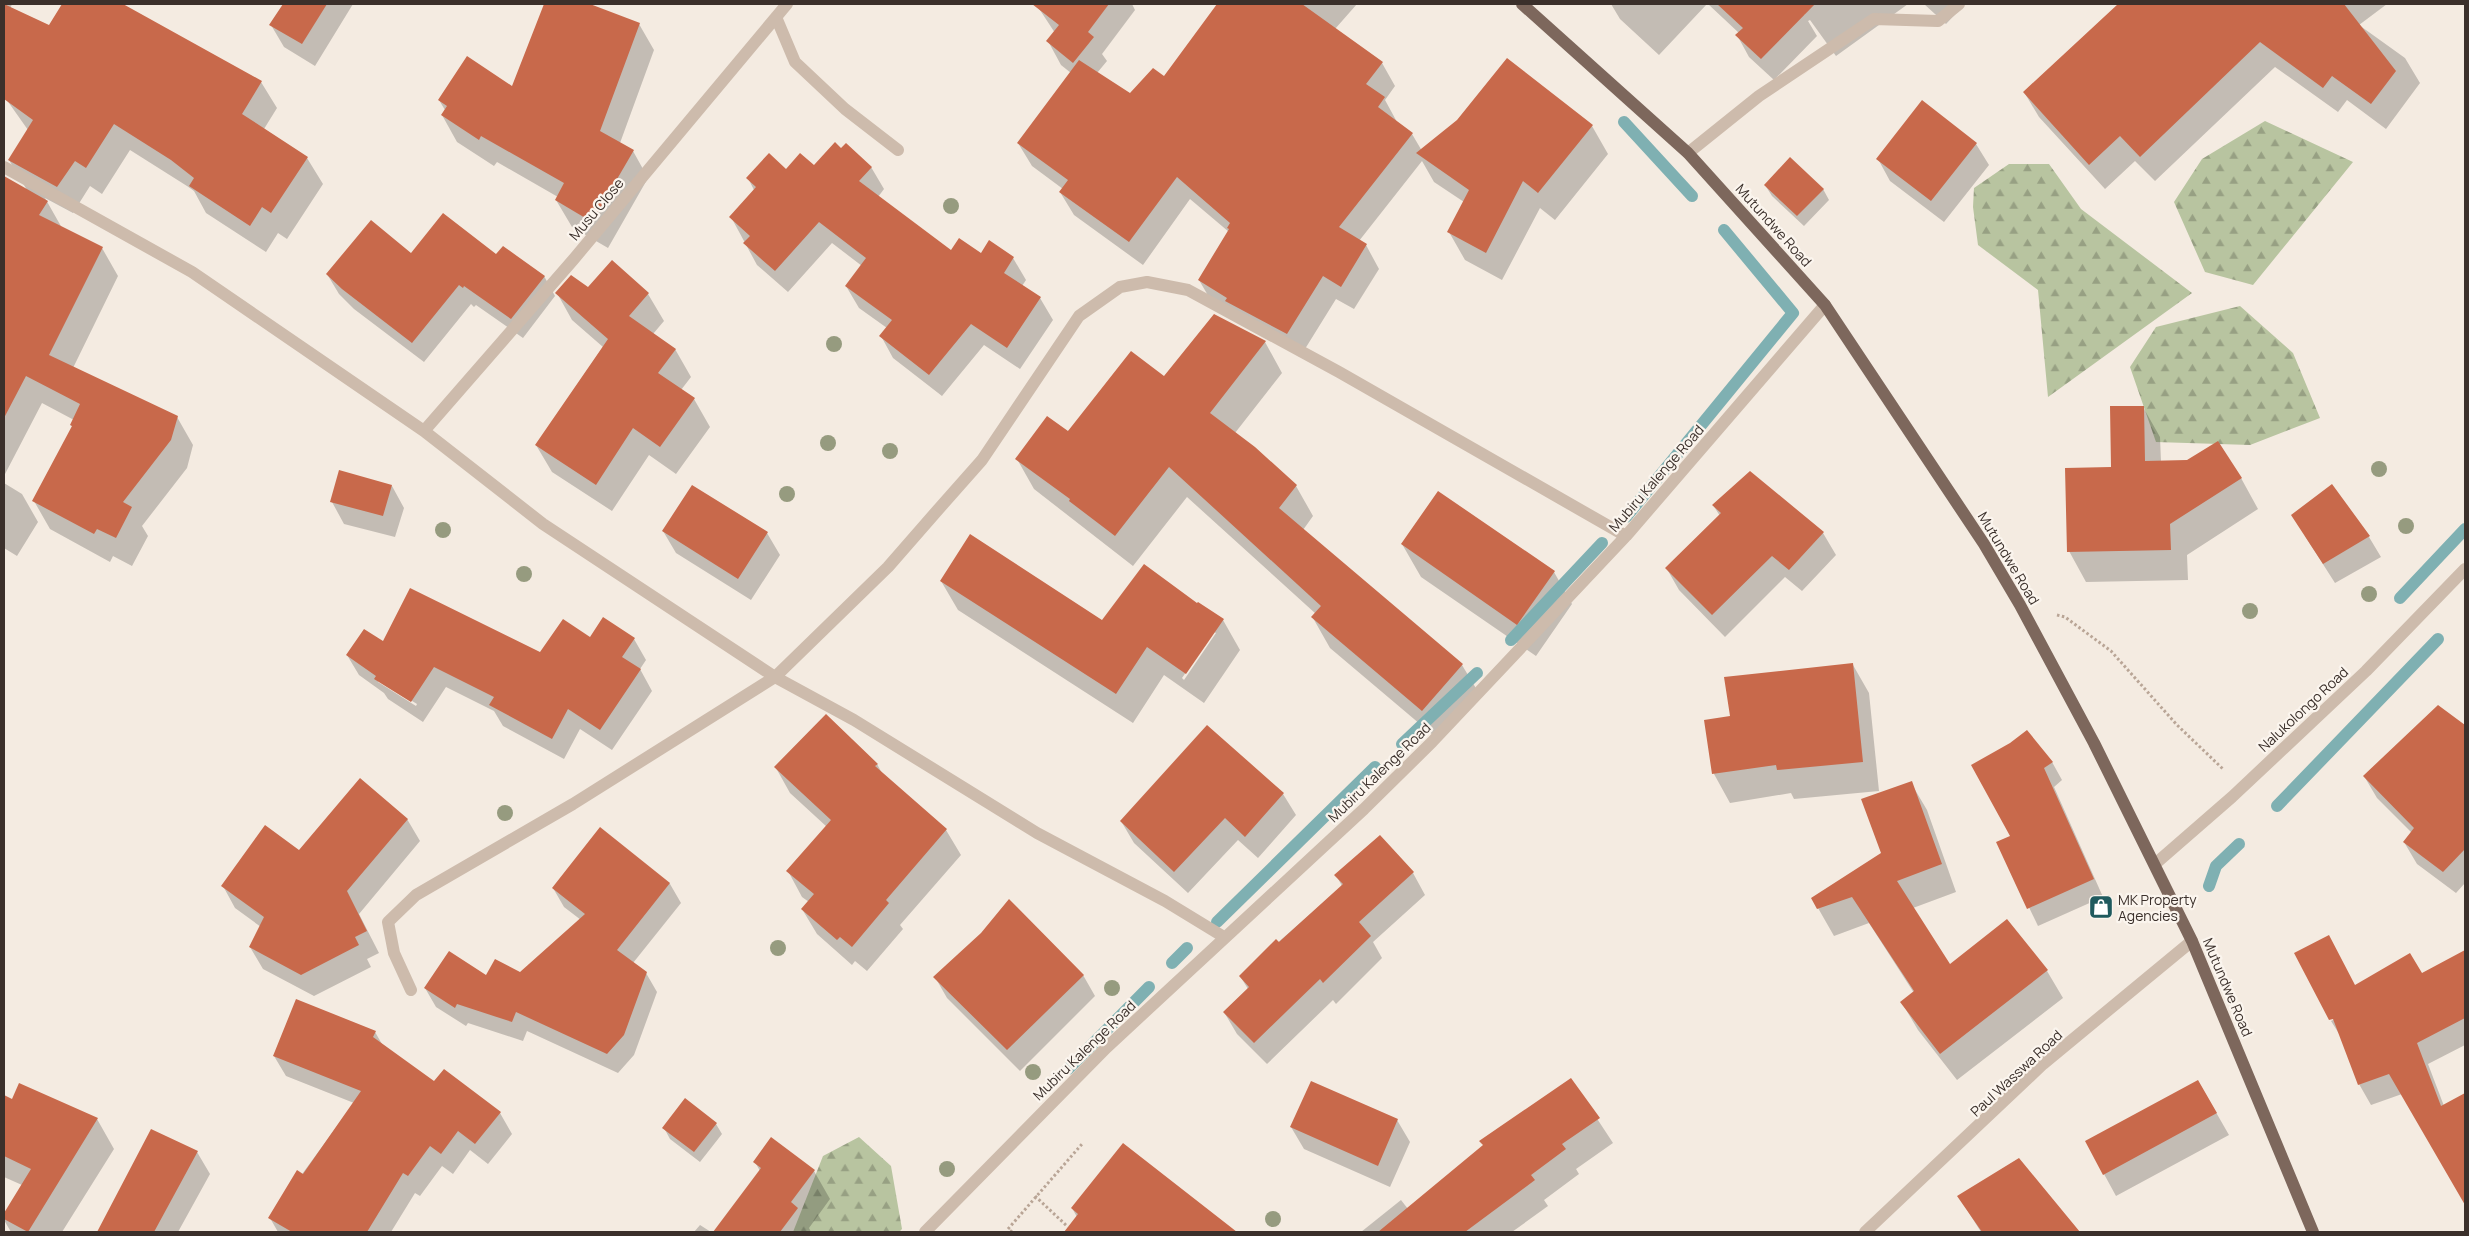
<svg xmlns="http://www.w3.org/2000/svg" width="2469" height="1236" viewBox="0 0 2469 1236" font-family="Manrope,sans-serif">
	<style>
		.forest { fill: url(#forest-firs) }
		.shadow { fill: #0003; fill-rule: evenodd }
		.lines { fill: none; stroke-linecap: round; stroke-linejoin: round }
		.stream { stroke: #7fb0b2; stroke-width: 12 }
		.building { fill: #c8694b }
		.path { stroke: #b9a596; stroke-width: 3; stroke-dasharray: 2.5 2.5; stroke-linecap: butt }
		.minor { stroke: #cdbbac; stroke-width: 12 }
		.major { stroke: #7d675c; stroke-width: 12 }
		.tree { fill: #969b7f }
		.labels { text-anchor: middle; dominant-baseline: central; stroke-width: 4.5; stroke-linejoin: round; paint-order: stroke }
		.street-label { font-size: 14px; fill: #3b302b; stroke: #fbf5ee }
		.poi-label { font-size: 14px; fill: #3b302b; stroke: #fbf5ee; text-anchor: start }
	</style>
	<defs>
		<pattern id="forest-firs" width="22" height="20" patternUnits="userSpaceOnUse" patternTransform="scale(1.25)"><rect width="22" height="20" fill="#b8c4a0"/><path d="M5 1l3.5 6h-7zM16 11l3.5 6h-7z" fill="#97a083"/></pattern>
	</defs>
	<rect width="100%" height="100%" fill="#f4ebe1"/>
	<path class="forest" d="M2265 121 2353 162 2253 285 2205 272 2174 202 2202 159Z
		M2009 164H2049L2081 209 2192 293 2048 397 2038 290 1978 245 1973 207 1974 188Z
		M2240 306 2293 353 2320 418 2250 445 2156 442 2130 367 2156 327Z
		M859 1137 891 1166 902 1229 899 1232H793L823 1156Z"/>
	<path class="shadow" d="M4 4H12L10 9 49 26 63 4H120L261 82 277 108 264 129 307 158 323 184 287 239 278 233 266 252 206 213 194 191 187 186 130 150 102 194 90 186 73 213 45 198 62 228 102 248 118 276 73 368 177 417 193 445 187 468 142 526 148 536 132 566 113 556 110 562 50 529 34 501 73 428 71 425 74 420 42 403 4 476V177L27 190 9 160 28 130 4 96V74L9 65 4 63Z
		M284 4H353L315 66 284 47 271 25Z
		M545 4H586L639 24 654 50 620 143 633 151 648 178 608 248 572 227 556 200 558 197 497 162 494 166 457 142 442 115 445 110 439 100 513 88Z
		M1040 4H1132L1135 10 1102 54 1107 61 1097 73 1130 94 1164 77 1219 4H1357L1335 29 1382 63 1395 86 1385 100 1397 122 1412 134 1422 151 1592 126 1608 154 1555 220 1540 208 1502 280 1465 260 1449 232 1464 202 1434 182 1422 161 1359 241 1366 245 1379 269 1354 309 1336 299 1300 357 1213 304 1199 280 1229 232 1190 199 1143 265 1074 215 1060 192 1063 189 1032 166 1018 143 1071 73 1061 65 1048 41 1055 33 1038 7Z
		M1611 4H1707L1659 55 1620 19Z
		M1708 4H1793L1805 15 1800 4H1908L1836 56 1810 20 1808 21 1817 36 1774 80 1749 57 1737 35 1739 33Z
		M1924 4H1965L1946 24Z
		M2120 4H2387L2359 25 2405 58 2420 83 2386 129 2347 100 2338 112 2275 67 2155 181 2135 161 2105 189 2039 117 2024 92Z
		M1976 144 1989 165 1944 222 1890 181 1878 159Z
		M841 150 871 167 884 189 878 197 951 252 1013 258 1026 280 1022 286 1040 298 1053 320 1020 369 984 345 942 396 893 358 881 336 887 328 859 308 846 286 862 266 832 243 788 292 757 265 731 217 754 190 748 178 814 167Z
		M1765 185 1823 189 1829 200 1804 226 1772 196Z
		M411 255 497 256 544 276 555 296 523 338 476 305 474 307 471 304 424 362 354 309 339 294 327 274Z
		M588 289 648 294 664 321 653 334 675 349 691 377 681 390 694 399 710 427 676 474 649 455 612 511 552 472 536 445 603 347 572 320 557 293Z
		M1265 342 1282 373 1235 433 1296 486 1313 516 1303 530 1462 665 1480 695 1440 741 1330 648 1313 618 1316 614 1187 497 1133 566 1034 489 1017 459 1164 378Z
		M2143 407 2160 437 2161 462 2241 478 2258 509 2187 555 2188 580 2086 582 2069 551Z
		M1750 472 1823 533 1836 555 1802 591 1785 577 1725 637 1679 590 1667 569 1720 516 1713 505Z
		M4 483 22 494 38 522 17 556 4 548Z
		M392 486 404 508 395 537 344 524 332 502Z
		M2332 486 2369 537 2381 557 2335 583 2305 536Z
		M663 531 767 533 780 555 751 600 676 553Z
		M1402 544 1554 572 1572 604 1536 656 1421 577Z
		M941 581 1103 621 1197 605 1223 620 1240 650 1204 703 1164 675 1133 723 958 610ZM1214 632 1216 633 1184 680 1182 678Z
		M634 639 646 660 640 669 652 691 612 750 580 729 564 759 503 726 494 711 446 687 423 722 388 699 384 693 359 675 347 655 384 643 540 654ZM378 680 417 704 416 706 378 682Z
		M1853 665 1869 693 1879 791 1794 799 1791 793 1730 803 1714 774 1731 717Z
		M2438 707 2465 726V883L2456 893 2417 864 2404 842 2412 833 2377 798 2364 776Z
		M2052 762 2062 780 2054 787 2103 897 2038 926 1998 843 2012 837 1973 765Z
		M877 764 883 775 946 830 961 855 900 925 903 929 867 971 855 961 852 965 817 934 802 909 809 902 802 897 788 871 827 827 790 793 776 768Z
		M1911 783 1927 810 1956 892 1913 908 1949 965 2047 971 2063 998 1957 1080 1918 1030 1902 1003 1914 993 1869 923 1834 936 1818 908 1882 853Z
		M1283 794 1296 815 1258 858 1238 840 1188 893 1134 843 1121 821Z
		M407 819 420 841 359 914 379 953 367 959 371 967 314 996 263 969 250 947 261 927 235 908 223 886 300 851Z
		M600 829 670 884 681 903 633 963 646 973 657 992 634 1055 618 1073 527 1031 523 1041 468 1023 466 1026 436 1007 425 988 486 977 520 974 581 920 564 907 553 888Z
		M1413 873 1425 895 1373 942 1382 958 1336 1004 1333 1000 1267 1064 1237 1034 1224 1012 1248 989 1240 976 1342 886 1336 875Z
		M2465 952V1045L2428 1064 2444 1106 2465 1094V1193L2461 1196 2402 1094 2371 1105 2359 1084 2343 1040 2331 1021 2339 1017 2355 987 2421 974Z
		M1083 975 1095 996 1020 1071 947 998 935 977Z
		M375 1032 382 1044 434 1083 500 1113 512 1134 488 1164 470 1150 453 1174 442 1166 420 1196 415 1193 391 1232H278L270 1218 354 1103 286 1076 274 1056Z
		M1571 1079 1613 1143 1576 1169 1579 1174 1544 1200 1548 1206 1512 1232H1361L1401 1200 1408 1209Z
		M2198 1081 2229 1135 2116 1196 2104 1174Z
		M4 1096 13 1100 97 1119 114 1149 62 1232H11L4 1220V1215L22 1185 4 1177Z
		M1397 1120 1410 1142 1390 1187 1304 1149 1291 1127Z
		M716 1124 722 1134 700 1162 670 1139 664 1128Z
		M197 1152 210 1174 178 1232H102L100 1229Z
		M2018 1159 2078 1232H1981L1959 1197Z
		M755 1162 814 1171 830 1199 809 1228 811 1232H714L760 1171Z
		M1072 1208 1228 1227 1231 1232H1066L1077 1217Z
		M700 1225 711 1232H694Z"/>
	<g class="lines">
		<path class="stream" d="M1624 122 1692 196
			M1626 517 1793 313 1724 230
			M2400 598 2465 529
			M1511 640 1602 543
			M1402 744 1477 673
			M2277 806 2438 639
			M2209 886 2216 866 2239 844
			M1217 922 1375 767
			M1172 963 1187 948
			M1068 1069 1149 987"/>
	</g>
	<path class="building" d="M4 4 49 25 62 4H123L262 81 242 114 308 157 271 213 262 207 250 226 189 186 194 178 171 160 114 124 86 168 75 161 57 187 8 160 33 120 4 99Z
		M283 4H327L302 44 269 25Z
		M544 4H590L640 23 600 131 634 150 592 222 555 200 564 183 481 136 479 140 441 115 447 106 438 100 467 56 512 86Z
		M1032 4H1109L1088 32 1094 37 1073 63 1046 41 1059 25Z
		M1217 4H1302L1383 62 1366 84 1385 97 1378 107 1413 133 1339 227 1367 244 1341 287 1323 276 1287 334 1225 301 1227 298 1198 280 1229 229 1227 228 1230 223 1177 177 1129 242 1059 192 1068 180 1017 143 1079 60 1130 93 1153 68 1164 76Z
		M1717 4H1815L1761 59 1735 35 1743 28Z
		M2118 4H2344L2396 71 2371 104 2332 76 2323 88 2260 42 2140 157 2120 136 2089 165 2023 92Z
		M1507 58 1593 125 1538 193 1523 181 1486 253 1447 232 1469 190 1416 153 1457 120Z
		M1922 100 1977 143 1931 201 1876 159Z
		M835 142 841 148 846 143 872 167 859 181 951 250 959 238 981 253 989 240 1014 257 1004 273 1041 297 1007 348 971 324 929 375 879 336 892 320 845 286 866 258 819 222 775 271 743 243 750 236 729 217 756 187 746 178 769 153 786 169 800 153 814 165Z
		M1790 157 1824 189 1797 216 1764 185Z
		M4 176 48 201 39 215 103 247 49 355 178 416 171 440 123 502 132 507 116 538 97 529 94 534 32 501 72 426 70 425 80 404 26 376 4 418Z
		M443 213 496 254 503 246 545 276 511 319 464 286 463 288 459 285 412 343 342 289 326 274 371 220 411 253Z
		M612 260 649 293 629 316 676 349 658 373 695 398 660 447 633 428 596 485 535 445 608 339 555 293 571 275 588 287Z
		M1214 314 1266 341 1210 413 1255 447 1297 485 1279 508 1463 664 1422 711 1311 617 1321 606 1169 467 1115 536 1069 501 1070 499 1015 459 1047 416 1068 431 1131 351 1164 376Z
		M2110 406H2144L2145 461 2187 460 2218 441 2242 478 2170 524 2171 550 2067 552 2065 468 2111 467Z
		M339 470 392 485 383 516 330 502Z
		M1750 471 1824 532 1789 570 1772 556 1712 615 1665 568 1721 513 1712 505Z
		M2332 484 2370 536 2323 564 2291 515Z
		M692 485 768 532 738 579 662 531Z
		M1438 491 1555 571 1517 625 1401 544Z
		M970 534 1102 620 1144 564 1197 603 1198 602 1224 619 1186 674 1147 647 1116 694 940 581Z
		M410 588 540 652 563 619 590 637 603 617 635 638 622 657 641 669 600 730 568 709 552 739 489 705 494 697 434 667 411 702 374 679 376 676 346 655 364 629 383 641Z
		M1853 663 1863 762 1777 770 1776 765 1712 774 1704 720 1730 716 1724 677Z
		M2438 705 2465 725V849L2443 872 2403 842 2414 828 2363 776Z
		M826 714 878 764 875 766 947 829 886 900 889 903 852 947 840 937 837 940 801 909 814 894 786 871 831 820 774 767Z
		M1207 725 1284 793 1245 837 1225 818 1174 872 1120 821Z
		M2027 730 2053 762 2044 768 2094 879 2027 909 1996 842 2010 836 1971 765 2010 743Z
		M360 778 408 819 347 891 367 931 355 937 359 945 301 975 249 947 264 917 221 886 265 825 299 850Z
		M1912 781 1942 864 1897 881 1950 964 2007 919 2048 970 1940 1054 1900 1002 1914 991 1852 897 1817 909 1811 898 1881 853 1861 799Z
		M600 827 670 883 617 950 647 972 624 1035 607 1054 516 1012 512 1022 457 1004 455 1008 424 988 449 951 486 975 495 959 520 972 585 914 552 888Z
		M1380 835 1414 872 1359 922 1371 936 1323 983 1320 979 1254 1043 1223 1012 1249 987 1239 976 1276 939 1279 942 1343 884 1334 875Z
		M1009 899 1084 975 1007 1050 933 977 981 933Z
		M2329 935 2355 985 2410 953 2422 973 2465 950V1018L2417 1043 2441 1106 2465 1093V1205L2389 1074 2358 1085 2333 1019 2329 1020 2294 953Z
		M296 999 376 1031 373 1037 434 1081 444 1069 501 1112 475 1144 458 1131 441 1154 430 1146 408 1176 403 1173 367 1232H292L268 1218 297 1170 303 1174 361 1091 273 1056Z
		M1571 1078 1600 1118 1562 1144 1566 1149 1531 1175 1535 1180 1465 1232H1378L1483 1145 1479 1141Z
		M2198 1080 2217 1113 2103 1175 2085 1141Z
		M1311 1081 1398 1119 1378 1166 1290 1127Z
		M19 1083 98 1118 28 1232 4 1219V1213L31 1169 4 1156V1095L12 1099Z
		M685 1098 717 1123 694 1152 662 1128Z
		M151 1129 198 1151 154 1232H97Z
		M771 1137 815 1170 791 1202 798 1208 780 1232H713L761 1168 753 1162Z
		M1123 1143 1237 1232H1064L1078 1214 1071 1208Z
		M2019 1158 2080 1232H1982L1957 1196Z"/>
	<g class="lines">
		<path class="path" d="M2057 615 2065 617 2111 651 2177 725 2223 769
			M1035 1196 1068 1227
			M1012 1232 1008 1229 1082 1144"/>
		<path class="minor" d="M776 17 795 62 845 109 898 150
			M1688 153 1759 96 1874 19 1938 21 1959 4
			M4 167 192 272 424 431 543 524 775 677 854 720 1037 833 1165 901 1224 937
			M424 431 573 260 787 4
			M2155 864 2232 797 2366 671 2465 569
			M411 990 394 953 388 922 416 895 573 804 775 677 888 567 936 512 982 460 1079 316 1120 287 1147 282 1188 290 1339 372 1626 536
			M925 1232 1106 1048 1364 809 1432 742 1626 536 1825 305
			M1865 1232 2043 1064 2192 941"/>
		<path class="major" d="M1522 4 1688 153 1825 305 1984 544 2020 605 2094 743 2192 941 2313 1232"/>
	</g>
	<g class="tree">
		<circle cx="951" cy="206" r="8"/>
		<circle cx="834" cy="344" r="8"/>
		<circle cx="828" cy="443" r="8"/>
		<circle cx="890" cy="451" r="8"/>
		<circle cx="2379" cy="469" r="8"/>
		<circle cx="787" cy="494" r="8"/>
		<circle cx="2406" cy="526" r="8"/>
		<circle cx="443" cy="530" r="8"/>
		<circle cx="524" cy="574" r="8"/>
		<circle cx="2369" cy="594" r="8"/>
		<circle cx="2250" cy="611" r="8"/>
		<circle cx="505" cy="813" r="8"/>
		<circle cx="778" cy="948" r="8"/>
		<circle cx="1112" cy="988" r="8"/>
		<circle cx="1033" cy="1072" r="8"/>
		<circle cx="947" cy="1169" r="8"/>
		<circle cx="1273" cy="1219" r="8"/>
	</g>
	<defs>
		<symbol id="shop-square" viewBox="-11 -11 22 22"><rect x="-9" y="-9" width="18" height="18" rx="4" fill="#1f5a5e" stroke="#fbf5ee"/><path d="M-5-2.5h2.3a2.7 3.5 0 0 1 5.4 0H5L5.5 6h-11ZM-1.5-2.5h3a1.5 2.3 0 0 0-3 0Z" fill="#fff"/></symbol>
	</defs>
	<g fill-rule="evenodd">
		<use href="#shop-square" x="2087" y="893" width="28" height="28"/>
	</g>
	<g class="labels">
		<g class="street-label">
			<text transform="translate(596 209) rotate(-50)">Musu Close</text>
			<text transform="translate(1774 225) rotate(48)">Mutundwe Road</text>
			<text transform="translate(1656 478) rotate(-49)">Mubiru Kalenge Road</text>
			<text transform="translate(2009 558) rotate(59)">Mutundwe Road</text>
			<text transform="translate(2303 709) rotate(-43)">Nalukolongo Road</text>
			<text transform="translate(1379 772) rotate(-44)">Mubiru Kalenge Road</text>
			<text transform="translate(2228 987) rotate(67)">Mutundwe Road</text>
			<text transform="translate(1084 1050) rotate(-44)">Mubiru Kalenge Road</text>
			<text transform="translate(2016 1073) rotate(-43)">Paul Wasswa Road</text>
		</g>
		<g class="poi-label">
			<text x="2118" y="899">MK Property<tspan x="2118" dy="16">Agencies</tspan></text>
		</g>
	</g>
	<rect width="2469" height="1236" fill="none" stroke="#3b302b" stroke-width="10"/>
</svg>
